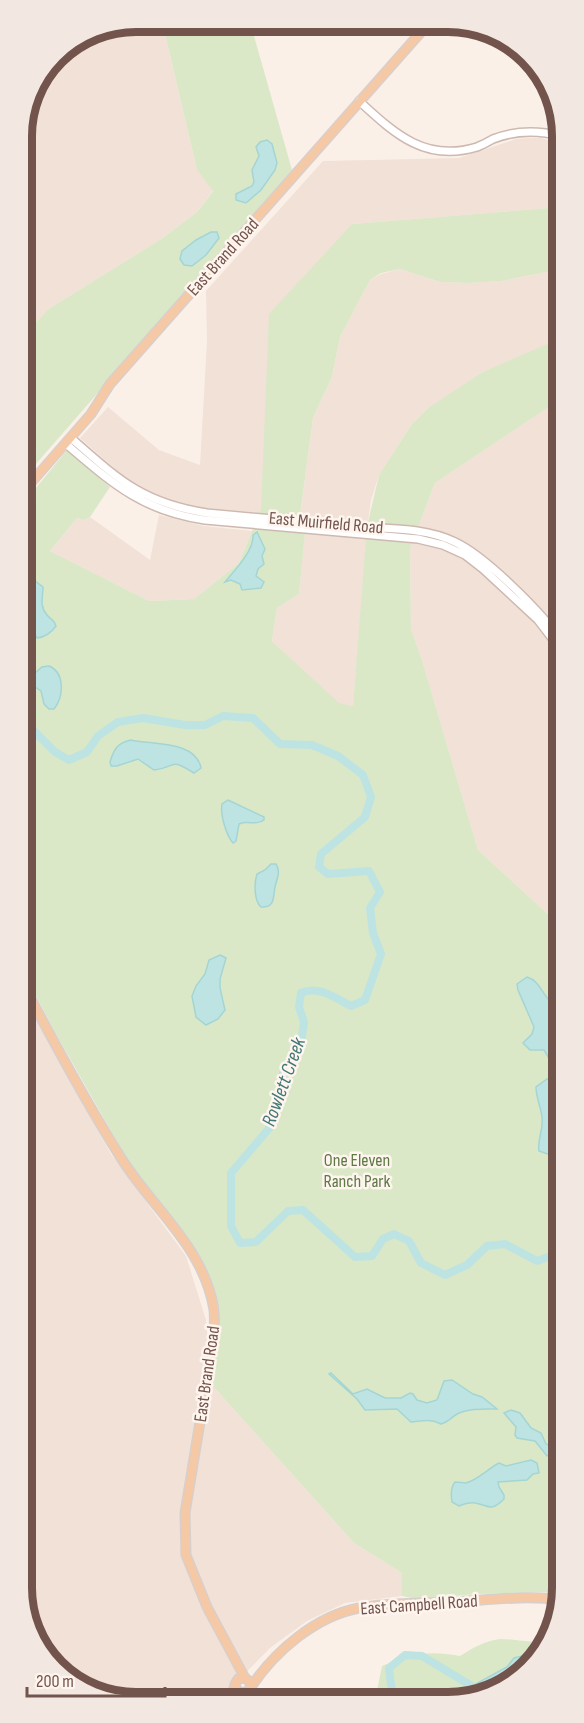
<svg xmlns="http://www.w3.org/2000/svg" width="584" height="1723" viewBox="0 0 584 1723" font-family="'Sofia Sans Condensed',sans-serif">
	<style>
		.residential { fill: #f2e1d7 }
		.green { fill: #dae8c7; fill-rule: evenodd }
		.water { fill: #bde4e2; stroke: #a4d5d4; stroke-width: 1.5 }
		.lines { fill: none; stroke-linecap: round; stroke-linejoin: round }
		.river { stroke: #bde4e2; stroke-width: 8 }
		.minor-casing { stroke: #ceb9b1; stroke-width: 10 }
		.major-casing { stroke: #d8cfcd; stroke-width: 11 }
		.minor { stroke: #fff; stroke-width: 7 }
		.major { stroke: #f5c9a5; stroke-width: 8 }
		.labels { text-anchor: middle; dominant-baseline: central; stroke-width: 5; stroke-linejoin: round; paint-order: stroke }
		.street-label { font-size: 18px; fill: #73544d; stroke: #fef5ee }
		.park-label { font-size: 18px; fill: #5e7846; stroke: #fef5ee }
		.water-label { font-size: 20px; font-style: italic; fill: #427877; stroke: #fef5ee }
		.rim { fill: none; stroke: #73544d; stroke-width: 8 }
	</style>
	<rect width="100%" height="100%" fill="#fbf0e8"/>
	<path class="residential" d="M136 21H162L197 170 213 190 197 212 161 239 47 310 22 338 21 128 33 85 60 50Z
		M528 138H541L561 144V207L352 224 260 513 188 506 150 493 123 476 80 438 108 407 159 450 200 465 207 341 206 291 323 161 459 158 516 139Z
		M400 269 440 282 469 283 501 281 561 269V338L428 408 411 425 379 475 371 500 368 522 300 517 313 418 332 377 340 337 370 280 381 274Z
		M561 399 562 927 478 850 422 660 411 629 410 548 435 483Z
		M159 515 204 526 252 531 239 563 194 599 149 601 50 551 77 518 84 520 90 517 150 560Z
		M305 532 367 538 353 706 339 704 272 641 277 608 299 594Z
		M22 995 111 1154 186 1256 206 1320 211 1384 354 1543 402 1573V1596L345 1603 307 1621 270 1648 219 1700H113L55 1669 23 1610Z"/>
	<path class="green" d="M162 21 250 22 292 170 22 480V338L47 310 161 239 197 212 213 191 197 170Z
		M561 207V269L501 281 469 283 440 282 400 269 381 273 370 280 340 337 332 377 313 418 300 516 368 522 379 475 411 425 428 408 483 372 561 338V399L435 483 410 548 411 629 422 660 478 850 562 927 563 1594 554 1592 478 1594 416 1599 402 1596V1573L354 1543 211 1384 220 1311 197 1253 128 1161 56 1034 22 970V505L67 450 110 487 90 517 84 520 77 518 50 551 149 601 194 599 239 563 261 509 269 314 352 224ZM305 533 366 538 353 706 339 703 272 641 277 608 299 594Z
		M545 1638 535 1663 471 1700H375L382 1666C413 1654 427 1650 460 1656 473 1648 486 1640 501 1639 516 1639 532 1645 545 1638Z"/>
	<path class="water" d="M267 140 272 144 277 163 275 170 261 190 246 203 236 200V194L252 186 254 182 252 170 259 156 256 147 260 142Z
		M211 232H217L219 238 206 255 192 266 184 265 180 259 182 251 196 240Z
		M257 532 265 549 262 556 264 564 258 569 256 576 264 582 261 588 242 590 240 584 231 580 225 582C234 571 254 551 253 535Z
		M26 576 30 577 43 587C43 597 39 606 47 615 51 620 54 619 56 626 51 633 46 637 37 638L31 626 22 619V580Z
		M49 666C65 672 64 697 54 709H49L44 704 41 691 35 687 22 690V678H29L42 667Z
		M131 740C151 745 196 740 201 768L194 773C168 757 179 767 154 770L138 759 117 766H111L110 762C114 749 117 743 131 740Z
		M228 800 264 817V820C256 826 248 820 239 824L236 841 233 843C226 835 220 814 222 804Z
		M271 864H276C281 872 277 878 275 887 273 898 275 908 261 907 254 901 254 883 257 874L265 870Z
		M220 955 226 958 220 979V988L225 1010 218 1019 206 1025 196 1017 192 996 196 986 205 974 209 960Z
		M527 977C540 981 542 994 551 1002L554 1018 562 1027V1055L558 1060H550L544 1050H530L523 1043 532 1034 534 1027 518 990 517 984Z
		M547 1079 562 1082V1159L539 1151C537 1139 544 1129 542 1117 541 1107 536 1098 536 1087Z
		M331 1373 353 1394 367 1389 385 1398H401L410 1393 413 1394 417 1400 427 1403 437 1400 444 1381 452 1380 473 1394 482 1397 497 1409C485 1409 468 1408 457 1414 450 1418 449 1422 441 1424 430 1418 422 1421 411 1422L397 1409 365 1410 357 1399 329 1374Z
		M511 1410 520 1413 531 1428 541 1433 546 1444 559 1449V1453L547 1456 535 1441 517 1438 515 1435 516 1427 504 1413Z
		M531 1460 537 1463 539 1473 533 1474 527 1480 498 1482 499 1487 504 1495V1499C490 1513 489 1505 475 1503 469 1502 464 1504 459 1506L452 1502C451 1496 450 1488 455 1482 459 1482 462 1483 465 1483 475 1482 489 1468 499 1463L506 1466Z
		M522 1656 535 1663 472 1699 470 1690 472 1686 507 1667 514 1658Z"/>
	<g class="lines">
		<path class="river" d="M22 719 55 752 69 760 87 752 98 736 118 722 143 718 185 725H205L223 716 253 718 280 744 312 745 338 756 363 775 371 797 365 817 321 854 319 867 328 874 369 871 380 892 370 908 373 933 381 954 365 1000 351 1006C335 998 319 985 301 993L299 1007 304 1022 301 1044 283 1073 272 1125 231 1173V1226L240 1243 256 1242 288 1211 303 1210 355 1257 372 1256 383 1239 394 1234 409 1241 421 1263 445 1275 467 1265 487 1246 505 1244 537 1261 562 1252
			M393 1700 389 1668 405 1655 422 1656 480 1691"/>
		<defs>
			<path id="minor" d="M359 101C394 133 425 163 477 147 482 145 488 142 493 139 516 130 537 130 561 136
				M71 438C118 479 142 503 207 513 258 518 310 522 361 527 392 529 426 528 455 542 485 556 543 613 561 641
				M66 444C112 483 142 511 205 520L418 539 443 545 465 555 483 569 538 620 561 650"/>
			<path id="major" d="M22 493 91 414 110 384 429 23
				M22 982C53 1041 86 1102 121 1158 153 1209 204 1247 214 1310 215 1318 214 1328 214 1337L185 1513 186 1555 207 1607 245 1678
				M251 1687C275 1651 316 1616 359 1608 390 1602 424 1604 455 1602 490 1600 526 1595 561 1600
				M229 1700 235 1686
				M248 1700 251 1687 249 1681 245 1678 238 1679 235 1684 237 1690 242 1693 248 1691"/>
		</defs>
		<use href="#minor" class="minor-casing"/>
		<use href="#major" class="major-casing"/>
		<use href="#minor" class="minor"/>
		<use href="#major" class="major"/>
	</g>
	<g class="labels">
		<g class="street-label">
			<text transform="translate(223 257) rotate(-48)">East Brand Road</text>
			<text transform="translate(326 523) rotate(5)">East Muirfield Road</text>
			<text transform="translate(207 1374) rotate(-82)">East Brand Road</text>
			<text transform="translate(419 1605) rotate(-4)">East Campbell Road</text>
		</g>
		<g class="park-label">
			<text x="357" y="1160">One Eleven<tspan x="357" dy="21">Ranch Park</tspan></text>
		</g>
		<g class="water-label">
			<text transform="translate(284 1082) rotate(-70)">Rowlett Creek</text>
		</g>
	</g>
	<path d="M0 0H584V1723H0ZM136 32H448A104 104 0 0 1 552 136V1588A104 104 0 0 1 448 1692H136A104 104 0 0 1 32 1588V136A104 104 0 0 1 136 32Z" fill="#f3e8e1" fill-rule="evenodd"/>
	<path class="rim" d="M136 32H448A104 104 0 0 1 552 136V1588A104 104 0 0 1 448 1692H136A104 104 0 0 1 32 1588V136A104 104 0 0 1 136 32Z"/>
	<path d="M27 1687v9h138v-9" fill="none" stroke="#73544d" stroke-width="3"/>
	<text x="36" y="1687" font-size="18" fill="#73544d" stroke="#fef5ee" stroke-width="4.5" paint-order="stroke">200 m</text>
</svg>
